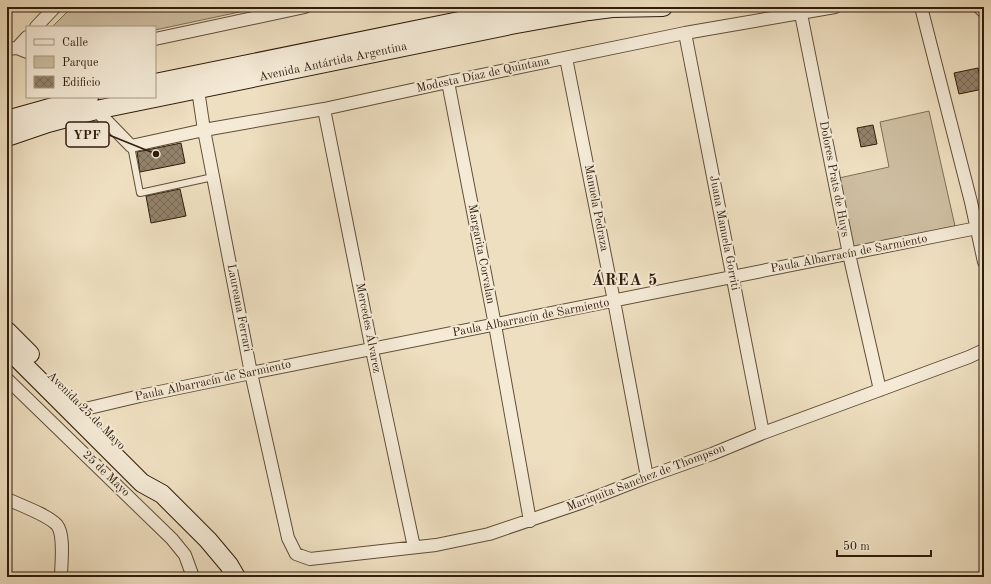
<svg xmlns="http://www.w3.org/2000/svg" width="991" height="584" viewBox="0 0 991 584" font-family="'Old Standard TT',serif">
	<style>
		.green { fill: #cebea1; stroke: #7f6e56 }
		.building { fill: url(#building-cross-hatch); stroke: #301d0c }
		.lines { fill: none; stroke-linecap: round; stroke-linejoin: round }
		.lane-casing { stroke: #604e39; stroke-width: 8 }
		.street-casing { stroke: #604e39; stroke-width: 14 }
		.secondary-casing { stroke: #301d0c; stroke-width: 20 }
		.lane { stroke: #f4ead6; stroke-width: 6 }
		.street { stroke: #f4ead6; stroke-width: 12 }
		.secondary { stroke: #f4ead6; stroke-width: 18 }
		.labels { text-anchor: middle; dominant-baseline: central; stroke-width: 4; stroke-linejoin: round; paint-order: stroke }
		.street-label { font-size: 12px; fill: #301d0c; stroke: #f4ead6 }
		.district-label { font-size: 16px; font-weight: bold; letter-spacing: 1px; fill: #301d0c; stroke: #f4ead6 }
		.leader { fill: none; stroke: #301d0c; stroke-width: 1.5 }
		.callout-dot { fill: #301d0c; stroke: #f4ead6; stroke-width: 1.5 }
		.callout { fill: #f4ead6; stroke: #301d0c; stroke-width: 1.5 }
		.callout-label { font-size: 13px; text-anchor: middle; font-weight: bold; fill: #301d0c }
	</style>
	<defs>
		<pattern id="building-cross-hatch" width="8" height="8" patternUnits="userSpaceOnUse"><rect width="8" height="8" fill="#93826a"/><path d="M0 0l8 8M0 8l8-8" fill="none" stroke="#786a56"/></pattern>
	</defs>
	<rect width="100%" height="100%" fill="#eedfc0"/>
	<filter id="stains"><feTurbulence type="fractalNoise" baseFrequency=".005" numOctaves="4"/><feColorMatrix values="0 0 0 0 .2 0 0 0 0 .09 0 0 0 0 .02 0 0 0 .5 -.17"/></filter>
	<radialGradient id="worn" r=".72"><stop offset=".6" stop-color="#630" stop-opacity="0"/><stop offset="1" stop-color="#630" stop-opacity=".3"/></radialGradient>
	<path class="green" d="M72 7H263L155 30V27H52Z
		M929 111 955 226 854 248 839 178 889 167 880 122Z"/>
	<path class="building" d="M978 68 983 89 959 94 954 73Z
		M873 125 877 144 861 147 857 128Z
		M181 143 185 163 140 172 137 152Z
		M180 189 186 216 151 223 146 196Z"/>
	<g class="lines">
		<defs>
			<path id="lane" d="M131 146 140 193 213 177"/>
			<path id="street" d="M921 7 971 202 984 262
				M979 7 984 12
				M801 14 849 254 880 390
				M36 27 55 7
				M685 33 763 433
				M155 39 305 7
				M17 48 27 37
				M7 49 17 48 27 52
				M566 58 614 301 647 477
				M448 82 495 325 530 521
				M198 90 204 130 251 373 288 538 296 554 310 559 436 545 489 534 583 502 647 477 712 454 763 433 969 357 984 350
				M324 109 372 350 414 547
				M96 110 131 146 204 130 324 109 448 82 685 33 835 7
				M7 379 172 539 185 555 193 577
				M85 409 140 396 251 373 977 228
				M7 499C20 505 48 515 57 525 65 535 61 564 61 577"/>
			<path id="secondary" d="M155 83 528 7
				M7 120 89 97
				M7 137 48 123 96 110 511 25 589 11 612 8 663 7
				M7 331 30 354
				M7 348 142 483 162 494 208 540 229 565 236 577"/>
		</defs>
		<use href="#lane" class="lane-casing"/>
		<use href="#street" class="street-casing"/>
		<use href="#secondary" class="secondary-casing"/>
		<use href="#lane" class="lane"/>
		<use href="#street" class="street"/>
		<use href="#secondary" class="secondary"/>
	</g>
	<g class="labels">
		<g class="street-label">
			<text transform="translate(333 62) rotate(-12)">Avenida Antártida Argentina</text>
			<text transform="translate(483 75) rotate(-12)">Modesta Díaz de Quintana</text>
			<text transform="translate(834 179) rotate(79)">Dolores Prats de Huys</text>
			<text transform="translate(596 208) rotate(79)">Manuela Pedraza</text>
			<text transform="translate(724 233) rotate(79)">Juana Manuela Gorriti</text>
			<text transform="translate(481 254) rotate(79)">Margarita Corvalan</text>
			<text transform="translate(849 254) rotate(-11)">Paula Albarracín de Sarmiento</text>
			<text transform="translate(239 308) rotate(79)">Laureana Ferrari</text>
			<text transform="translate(531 318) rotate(-11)">Paula Albarracín de Sarmiento</text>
			<text transform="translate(368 328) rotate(79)">Mercedes Álvarez</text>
			<text transform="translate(213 381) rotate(-12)">Paula Albarracín de Sarmiento</text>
			<text transform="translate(86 411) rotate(45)">Avenida 25 de Mayo</text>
			<text transform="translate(106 474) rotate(44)">25 de Mayo</text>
			<text transform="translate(646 478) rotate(-21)">Mariquita Sanchez de Thompson</text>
		</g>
		<g class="district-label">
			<text x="625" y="281">ÁREA 5</text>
		</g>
	</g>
	<path class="leader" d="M156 154L109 135"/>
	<circle class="callout-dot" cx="156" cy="154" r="4"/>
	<rect class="callout" x="66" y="122" width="43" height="25" rx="4"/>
	<g class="callout-label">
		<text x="87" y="139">YPF</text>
	</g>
	<rect width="991" height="584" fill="none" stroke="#eedfc0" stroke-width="24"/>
	<rect x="8" y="8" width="975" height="568" fill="none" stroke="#301d0c" stroke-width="2"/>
	<rect x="12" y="12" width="967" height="560" fill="none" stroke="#301d0c"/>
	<rect x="26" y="26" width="130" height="72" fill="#f4ead6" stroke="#a69885"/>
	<rect x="34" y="39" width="20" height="6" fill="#f4ead6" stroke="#a69885"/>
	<text x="62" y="46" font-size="12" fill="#301d0c">Calle</text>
	<rect x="34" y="56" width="20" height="12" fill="#cebea1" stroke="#a69885"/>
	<text x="62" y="66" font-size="12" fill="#301d0c">Parque</text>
	<rect x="34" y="76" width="20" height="12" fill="url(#building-cross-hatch)" stroke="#a69885"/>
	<text x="62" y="86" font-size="12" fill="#301d0c">Edificio</text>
	<path d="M837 550v6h94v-6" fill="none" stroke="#301d0c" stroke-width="2"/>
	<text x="843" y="550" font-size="12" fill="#301d0c" stroke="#f4ead6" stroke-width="3" paint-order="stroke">50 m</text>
	<rect width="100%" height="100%" filter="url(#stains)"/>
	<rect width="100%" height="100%" fill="url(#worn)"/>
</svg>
